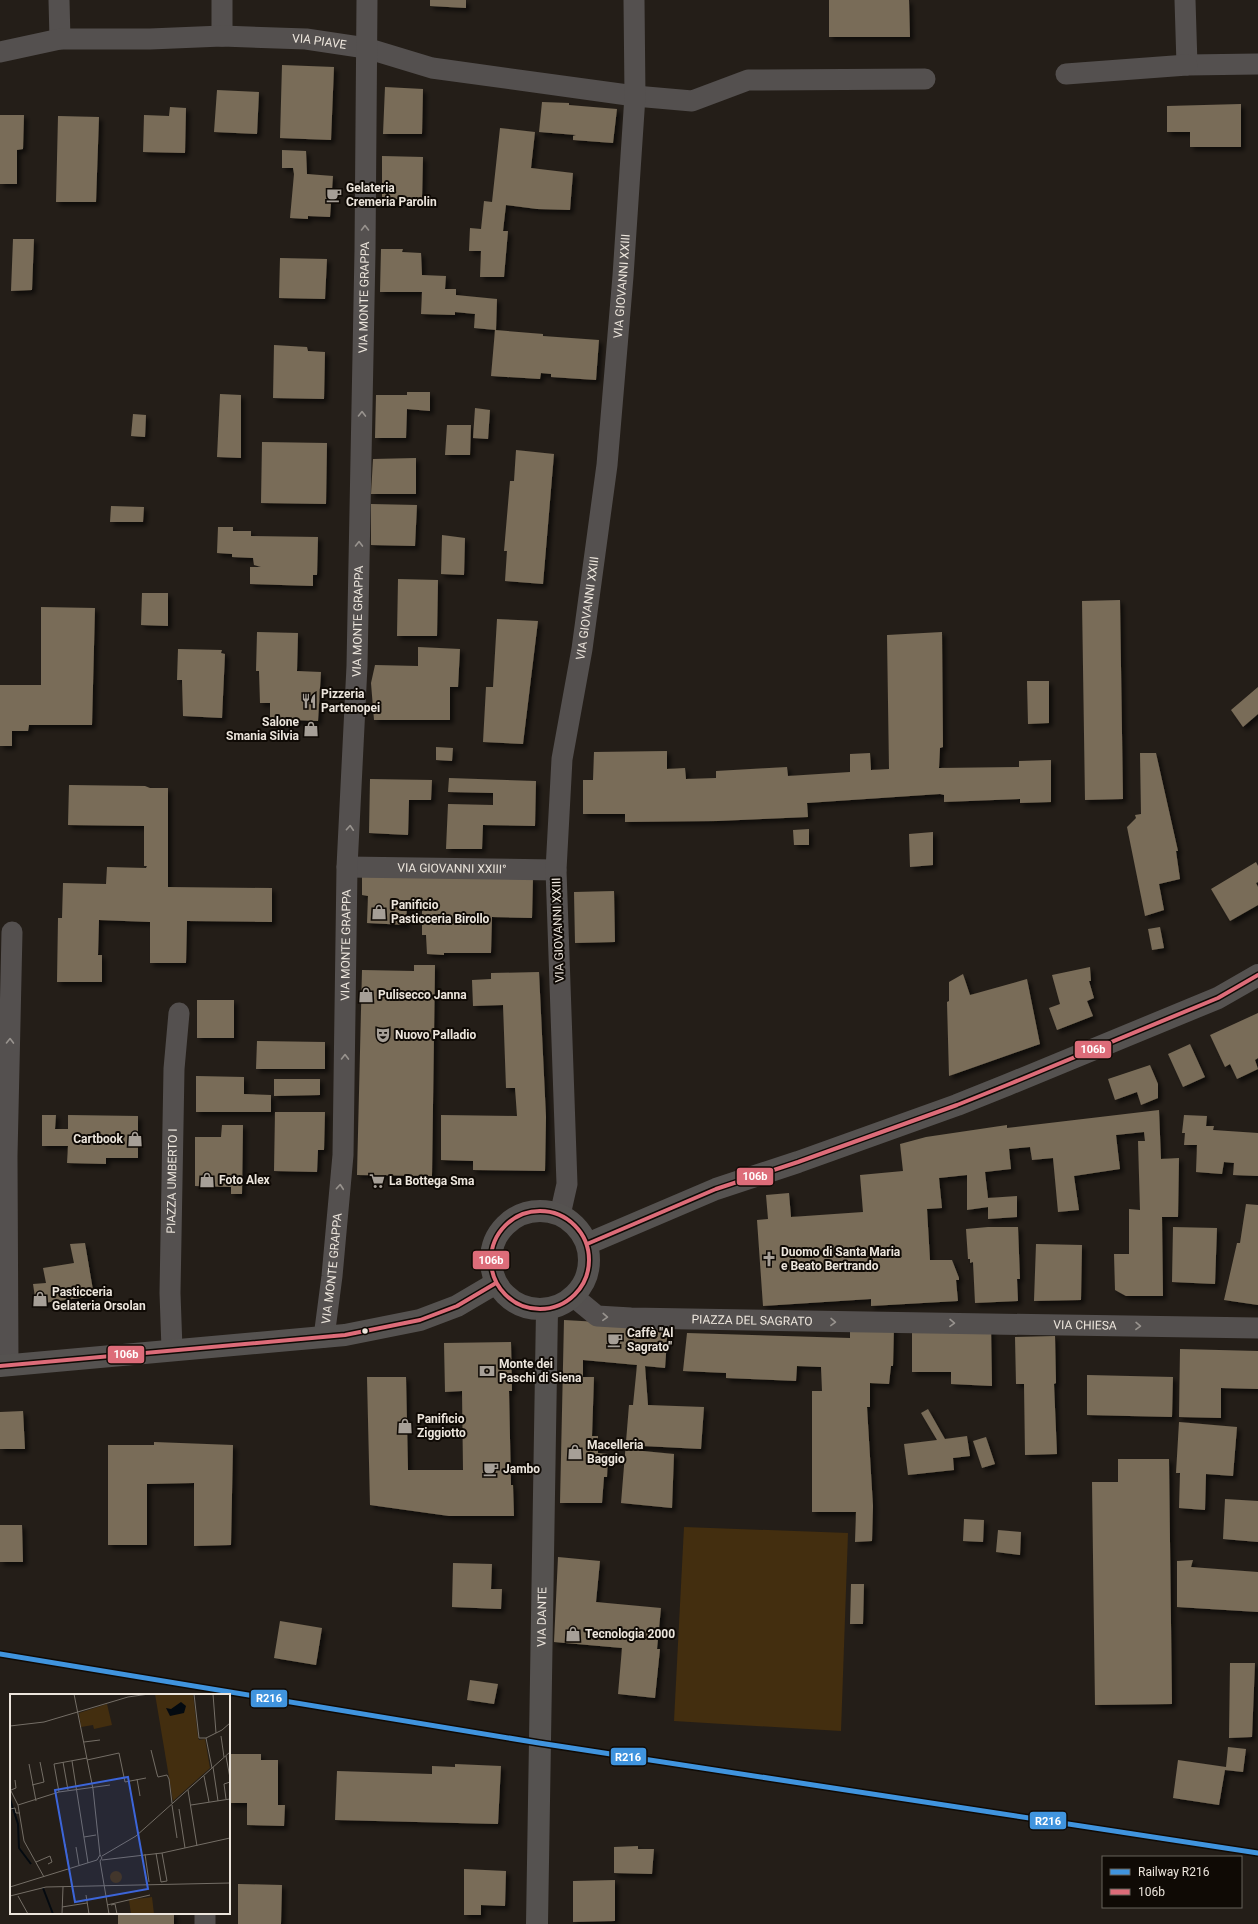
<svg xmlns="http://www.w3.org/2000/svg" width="1258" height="1924" viewBox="0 0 1258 1924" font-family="Roboto,sans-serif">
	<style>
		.green { fill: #432e0f }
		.building { fill: #796c58; filter: url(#shadow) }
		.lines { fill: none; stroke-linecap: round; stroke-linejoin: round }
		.street { stroke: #54504f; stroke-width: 21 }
		.secondary { stroke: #555250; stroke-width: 22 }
		.bus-1-casing { stroke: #0f0a05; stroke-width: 7 }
		.bus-1 { stroke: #dd6c79; stroke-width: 4 }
		.rail-1-casing { stroke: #0f0a05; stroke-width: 8 }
		.rail-1 { stroke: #4094de; stroke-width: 5 }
		.oneway { stroke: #98938e }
		.bus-dot { fill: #ece5dc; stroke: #0f0a05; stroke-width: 1.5 }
		.labels { text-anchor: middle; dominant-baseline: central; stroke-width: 4; stroke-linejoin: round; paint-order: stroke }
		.street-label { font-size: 12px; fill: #ece5dc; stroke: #0f0a05 }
		.poi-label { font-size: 12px; font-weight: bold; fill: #ece5dc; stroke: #0f0a05; text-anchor: start }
		.inset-river { fill: none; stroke: #040a10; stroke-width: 2 }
		.inset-road { fill: none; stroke: #746e66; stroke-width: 1 }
		.view { fill: #3c65d9; fill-opacity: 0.15; stroke: #3c65d9; stroke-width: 2 }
		.inset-edge { fill: none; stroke: #ece5dc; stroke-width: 2 }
		.line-badge { stroke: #0f0a05; stroke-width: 1.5 }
		.badge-label { font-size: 11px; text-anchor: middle; font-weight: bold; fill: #fff }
	</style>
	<defs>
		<filter id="shadow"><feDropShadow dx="3.5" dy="3.5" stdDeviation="2" flood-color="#0009"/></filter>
	</defs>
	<rect width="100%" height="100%" fill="#241e18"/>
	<path class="green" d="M684 1527 848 1533 841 1731 674 1721Z"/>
	<path class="building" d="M430 0H466V8L430 6Z
		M829 0H909L910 37H829Z
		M282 65 334 67 331 140 280 138Z
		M385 87 423 89 422 134H383Z
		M217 90 259 92 257 134 214 132Z
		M542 102 569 103V105L617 109 613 143 573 140V136L576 135 539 132Z
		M1241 104V147H1190V132H1167V106Z
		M170 107 186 108 185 153 143 152 144 115 169 116Z
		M0 115H24L23 149 17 150V184H0Z
		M58 116 99 117 96 202H56Z
		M500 128 535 132 531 168 573 173 570 210 537 209 506 205 503 231H508L504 277H480L481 251H469L470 228 481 229 484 201 492 202Z
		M282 150 306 151 307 174 333 176 330 217 308 216V219L290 218 294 174 293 168H282Z
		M382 156 423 157 422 201 382 198Z
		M13 239H34L32 290 11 291Z
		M381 249H403L402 252 421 253 422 275 446 276 445 289H456V295L497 299 496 330 474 328 475 314 455 312V315L421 314 422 292H380Z
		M280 258 327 259 325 299 279 298Z
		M495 330 543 334V336L599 340 596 380 551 377V374L541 373 540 379 491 376Z
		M274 345 307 347 308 351 325 352 324 399 273 398Z
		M407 392H430V411L407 409 406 438H375L376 395H407Z
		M220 394 241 395V458L217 457Z
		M475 408 490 410 488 439 473 438Z
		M133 414 146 415 145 437 131 436Z
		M447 425H471L470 455H445Z
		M262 442 327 443 326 504 261 503Z
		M516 450 554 454 543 584 505 581 507 551H504L510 481H514Z
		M416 458V494H371L373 459Z
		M371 504 417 505 415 546 371 545Z
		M111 506 144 507 143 522H110Z
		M218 527H233V531H251V536L318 537 317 575H313V586L250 584V567H261L254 565 253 558 232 557V554L217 553Z
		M442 535 465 538 464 575 441 574Z
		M398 579 438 580 437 636H397Z
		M142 593H168V626L141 625Z
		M1120 600 1123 799 1085 800 1082 601Z
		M41 607 95 608 92 725H29L28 731H12V746H0V685H41Z
		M497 619 538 621 523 744 483 742 486 687H493Z
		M257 632 298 633 297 671 321 672 318 721 270 719V703H260L259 671H256Z
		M942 632 943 747 940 748 939 768 1019 767V761L1051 760V802L1020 803V799L944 802V795L940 794 807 803 808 817 718 821 625 822V814H583V780H593L594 752 667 751V769L685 768 686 779 716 778V771L787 767 788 776 850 772V754L870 753 871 770 889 769 887 635Z
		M418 647 460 649 458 687H450V720H374L371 683 375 665 418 666Z
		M178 649 222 650 221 653 225 654 222 718 183 716 182 680H177Z
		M1027 681H1049V723L1028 724Z
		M1258 687V714L1243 727 1231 710Z
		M436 747 453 748 452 761 436 760Z
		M1140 753H1156L1178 851H1176L1180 879 1159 884 1164 910 1145 916 1127 827 1136 818 1135 815 1141 814Z
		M449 778 536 781 535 826 483 825 482 849H446L448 804 493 805V793L448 792Z
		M370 779 432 780 431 800H409L408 835 369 833Z
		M69 785 145 786 150 788H168V887L272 888V922L187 921 186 963H150V922L99 920 98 955H102V982H57L58 918H62L63 883 106 884 107 867 146 868 147 866H144V826L68 825Z
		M809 829V845H794L793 830Z
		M933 832V865L910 867 909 834Z
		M1256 862 1258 866V882L1256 883 1258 887V905L1230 921 1211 889Z
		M362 875 533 878 532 918 492 917 491 953H444V955L427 954 426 935H422V906L407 905 406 925 367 923 368 896 362 895Z
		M614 891 615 942 575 943 574 892Z
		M1160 927 1164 948 1152 950 1148 929Z
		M414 965H435L432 1176 357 1175 362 970 414 971Z
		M1090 967 1091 981H1089L1094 998 1087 1001 1093 1016 1057 1030 1049 1008 1060 1004 1052 975Z
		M539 972 546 1117 545 1171 473 1170V1161L441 1160V1115L517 1116 515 1088H506L503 1005 473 1006 472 980 491 979V973Z
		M963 974 970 995 1027 979 1040 1044 949 1076 947 1002 949 1001V982Z
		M197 1000H234V1038H197Z
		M1258 1013V1058L1255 1060 1258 1069 1237 1079 1230 1064 1225 1067 1210 1035Z
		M257 1041 325 1042V1069H256Z
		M1190 1044 1205 1077 1183 1087 1168 1054Z
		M1150 1065 1158 1084V1098L1141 1105 1137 1092 1115 1100 1108 1079Z
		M196 1076 244 1077V1094L271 1095V1112H196Z
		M274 1079H320V1095L274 1096Z
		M1159 1110 1161 1159 1179 1158 1178 1217H1162L1163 1296H1126L1115 1290 1114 1254H1129V1209L1140 1210 1138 1141H1145L1144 1132 1116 1135 1120 1169 1074 1176 1079 1210 1058 1212 1053 1158 1032 1160 1030 1147 1009 1149 1011 1169 985 1172 988 1198 1017 1196V1217L988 1219V1207L967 1210V1175L939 1178 942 1208 927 1209 930 1260H952L959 1278V1280H956L958 1301 871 1306V1299L763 1306 757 1220 768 1219 766 1195 789 1193 791 1217 863 1212 860 1175 903 1171 900 1144 926 1137 1007 1125V1128Z
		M275 1112H325L324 1150H318L317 1172 274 1171Z
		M42 1115H56L55 1129H68V1115L138 1116V1158H106V1164L67 1163 68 1146H42Z
		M1184 1115 1207 1116 1206 1126H1214L1213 1130 1258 1133V1176L1233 1175 1234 1163 1224 1162 1222 1174 1196 1172 1197 1145H1184L1185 1133H1182Z
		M222 1125H243L242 1194H231V1187L195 1186V1137H221Z
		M1246 1204 1258 1205V1305L1224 1300 1237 1243H1240Z
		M988 1227H1018L1020 1279H1017L1018 1301 975 1303 973 1262 970 1263V1259H968L966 1229Z
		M1173 1227 1217 1228 1215 1284 1172 1282Z
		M85 1243 94 1296 36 1304 33 1284 46 1283 43 1268 74 1263 70 1244Z
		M1036 1244 1082 1245 1081 1300 1034 1301Z
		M564 1320 668 1326 665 1368 645 1366 648 1405 704 1407 701 1449 643 1446V1451L674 1454 672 1508 621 1503 629 1405H633L637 1365 583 1360V1377H594L592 1436H598V1453L608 1454 607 1477H604L602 1503H560Z
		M850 1326H894L893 1366H891L889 1384 870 1383V1407H867L873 1506 872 1541 855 1542 856 1512H812V1391H822L821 1367 797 1366 796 1381 726 1378V1373L683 1371 687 1333 850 1338Z
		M912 1326H991L992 1386 951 1384V1372H912Z
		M1055 1336 1056 1383 1054 1384 1057 1454 1025 1455 1024 1384H1016L1015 1337Z
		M511 1342 512 1391H509L511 1485H513L514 1516H449L370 1505 367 1377H406L408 1470H463L462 1391 445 1392 444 1343Z
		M1180 1349 1258 1351V1389L1221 1388V1418L1179 1417Z
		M1087 1375 1173 1377 1172 1417 1087 1415Z
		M928 1409 945 1439 967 1436 970 1456 953 1458 954 1470 908 1475 904 1444 937 1440 921 1413Z
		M23 1411 25 1449H0V1412Z
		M1179 1422 1237 1427 1233 1476 1206 1474 1205 1510 1179 1508 1180 1473H1176Z
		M986 1437 995 1464 982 1468 973 1441Z
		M154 1442 233 1445 231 1545 194 1546V1483L147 1484V1545H108V1445H154Z
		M1118 1459H1169L1172 1704 1095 1705 1092 1482H1118Z
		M1225 1499 1258 1501V1542L1223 1539Z
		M964 1519 984 1520 983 1542 963 1541Z
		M0 1525H22L23 1562H0Z
		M998 1530 1021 1532 1020 1555 996 1552Z
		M558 1557 600 1561 596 1602 661 1608 657 1649H660L655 1698 618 1694 622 1648 554 1642Z
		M1193 1560 1191 1567 1258 1572V1612L1177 1607V1561Z
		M453 1563 492 1564 491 1589H502L501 1609 452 1607Z
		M851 1584H864L863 1624H850Z
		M280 1621 322 1628 316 1665 274 1658Z
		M1230 1663H1255L1252 1737 1229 1738Z
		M470 1680 498 1684 494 1704 467 1700Z
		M1228 1747 1246 1749 1243 1772 1225 1770 1219 1805 1173 1798 1178 1760 1226 1767Z
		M229 1754H261V1760H278V1805H285L284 1826 247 1825V1803H229Z
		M455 1764 501 1766 498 1824 335 1820 337 1771 432 1774V1766L455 1767Z
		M638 1846V1849H654L652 1874 614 1873V1847Z
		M464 1869 506 1871 505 1906 481 1905V1915H464Z
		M615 1880V1921L573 1922V1881Z
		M238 1884 282 1885 281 1924H238Z
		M118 1913H174V1924H118Z"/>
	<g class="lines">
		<g class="street">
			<path d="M59 0 60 39"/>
			<path d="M222 0V36"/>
			<path d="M1185 0 1187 65 1258 64"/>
			<path id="s1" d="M0 52 60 39H150L222 36 306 39 366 48 432 68 635 96 692 101 748 80 925 79"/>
			<path d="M1066 74 1187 65"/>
			<path id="s2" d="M347 867 556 870"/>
			<path id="s3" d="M560 1215 567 1184 556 870 562 759 582 649 607 465 623 276 635 96 634 0"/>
			<path id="s4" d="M574 1297 597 1316 631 1318C840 1323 1049 1324 1258 1328"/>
			<path id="s5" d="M324 1337 332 1276 343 1155 347 867 357 666 365 251 367 0"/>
			<path id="s6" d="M172 1349 170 1293 174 1069 179 1013"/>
			<path d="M8 1365 7 1156 12 932"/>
			<path d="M205 1913V1924"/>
		</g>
		<g class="secondary">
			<circle cx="540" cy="1260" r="49"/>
			<path d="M587 1244 716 1189 798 1162 957 1105 1007 1085 1218 998 1258 975"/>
			<path d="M0 1366 345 1335 420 1320 457 1306 496 1283"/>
			<path id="s7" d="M537 1924 547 1310"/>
		</g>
		<defs>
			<path id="bus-1" d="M491 1260a49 49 0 1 1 98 0a49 49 0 1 1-98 0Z
				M587 1244 716 1189 798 1162 957 1105 1007 1085 1218 998 1258 975
				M0 1366 345 1335 420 1320 457 1306 496 1283"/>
		</defs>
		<use href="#bus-1" class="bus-1-casing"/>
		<use href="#bus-1" class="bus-1"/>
		<defs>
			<path id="rail-1" d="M0 1654 539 1743 1258 1853"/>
		</defs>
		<use href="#rail-1" class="rail-1-casing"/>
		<use href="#rail-1" class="rail-1"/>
	</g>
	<defs><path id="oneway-chevron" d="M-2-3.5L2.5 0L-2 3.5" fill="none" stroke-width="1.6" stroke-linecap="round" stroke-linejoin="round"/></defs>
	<g class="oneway">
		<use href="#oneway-chevron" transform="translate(365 228) rotate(-90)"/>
		<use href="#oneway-chevron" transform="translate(362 414) rotate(-89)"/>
		<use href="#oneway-chevron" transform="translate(359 544) rotate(-89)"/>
		<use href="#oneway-chevron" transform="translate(350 828) rotate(-86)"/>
		<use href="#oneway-chevron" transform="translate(10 1041) rotate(-89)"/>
		<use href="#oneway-chevron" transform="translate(345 1057) rotate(-89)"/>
		<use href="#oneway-chevron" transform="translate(340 1187) rotate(-85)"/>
		<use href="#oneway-chevron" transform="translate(605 1317) rotate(3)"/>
		<use href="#oneway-chevron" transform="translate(833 1322) rotate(1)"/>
		<use href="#oneway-chevron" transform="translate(952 1323) rotate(1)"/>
		<use href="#oneway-chevron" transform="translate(1138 1326) rotate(1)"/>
	</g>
	<defs>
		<symbol id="cafe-bare" viewBox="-9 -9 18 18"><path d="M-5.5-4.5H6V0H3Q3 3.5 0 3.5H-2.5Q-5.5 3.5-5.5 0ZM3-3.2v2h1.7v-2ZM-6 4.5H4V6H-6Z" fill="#a69f97" stroke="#0f0a05" stroke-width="2.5" paint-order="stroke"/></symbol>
		<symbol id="restaurant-bare" viewBox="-9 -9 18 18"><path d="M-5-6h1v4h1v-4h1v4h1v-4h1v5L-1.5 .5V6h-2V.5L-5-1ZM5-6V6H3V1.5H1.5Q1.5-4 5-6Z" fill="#a69f97" stroke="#0f0a05" stroke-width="2.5" paint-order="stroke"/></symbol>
		<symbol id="shop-bare" viewBox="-9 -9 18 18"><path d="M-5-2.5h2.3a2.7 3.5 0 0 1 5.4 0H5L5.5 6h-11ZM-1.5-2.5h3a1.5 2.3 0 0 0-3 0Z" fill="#a69f97" stroke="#0f0a05" stroke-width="2.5" paint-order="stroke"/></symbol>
		<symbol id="theatre-bare" viewBox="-9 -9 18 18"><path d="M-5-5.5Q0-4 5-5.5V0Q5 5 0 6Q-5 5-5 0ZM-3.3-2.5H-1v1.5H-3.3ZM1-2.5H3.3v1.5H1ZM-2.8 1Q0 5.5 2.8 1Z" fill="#a69f97" stroke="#0f0a05" stroke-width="2.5" paint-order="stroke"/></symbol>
		<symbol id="supermarket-bare" viewBox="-9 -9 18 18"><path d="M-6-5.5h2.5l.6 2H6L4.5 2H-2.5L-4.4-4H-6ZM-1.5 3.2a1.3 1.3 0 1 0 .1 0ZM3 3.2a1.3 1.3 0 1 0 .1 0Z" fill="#a69f97" stroke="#0f0a05" stroke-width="2.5" paint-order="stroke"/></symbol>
		<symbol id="church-bare" viewBox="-9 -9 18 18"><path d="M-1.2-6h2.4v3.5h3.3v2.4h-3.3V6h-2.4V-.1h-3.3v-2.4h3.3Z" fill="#a69f97" stroke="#0f0a05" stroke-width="2.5" paint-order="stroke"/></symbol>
		<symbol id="bank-bare" viewBox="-9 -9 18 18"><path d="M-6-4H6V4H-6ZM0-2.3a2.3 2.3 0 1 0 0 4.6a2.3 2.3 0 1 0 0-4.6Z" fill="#a69f97" stroke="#0f0a05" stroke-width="2.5" paint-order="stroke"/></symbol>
	</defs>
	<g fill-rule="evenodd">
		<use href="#cafe-bare" x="323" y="184" width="22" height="22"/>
		<use href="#restaurant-bare" x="298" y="690" width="22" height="22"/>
		<use href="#shop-bare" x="300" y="718" width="22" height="22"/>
		<use href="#shop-bare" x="368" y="901" width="22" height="22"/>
		<use href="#shop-bare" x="355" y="984" width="22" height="22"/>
		<use href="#theatre-bare" x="372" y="1024" width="22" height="22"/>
		<use href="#shop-bare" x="124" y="1128" width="22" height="22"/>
		<use href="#shop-bare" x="196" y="1169" width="22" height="22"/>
		<use href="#supermarket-bare" x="366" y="1170" width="22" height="22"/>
		<use href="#church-bare" x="758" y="1248" width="22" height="22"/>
		<use href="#shop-bare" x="29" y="1288" width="22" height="22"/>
		<use href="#cafe-bare" x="604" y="1329" width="22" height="22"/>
		<use href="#bank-bare" x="476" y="1360" width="22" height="22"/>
		<use href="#shop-bare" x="394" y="1415" width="22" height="22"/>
		<use href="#shop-bare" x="564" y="1441" width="22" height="22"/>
		<use href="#cafe-bare" x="480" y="1458" width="22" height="22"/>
		<use href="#shop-bare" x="562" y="1623" width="22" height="22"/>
	</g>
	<circle class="bus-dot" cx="365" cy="1331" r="3.5"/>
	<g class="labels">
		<g class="street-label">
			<text stroke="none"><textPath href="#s1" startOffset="321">VIA PIAVE</textPath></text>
			<text stroke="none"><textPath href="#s3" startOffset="934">VIA GIOVANNI XXIII</textPath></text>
			<text stroke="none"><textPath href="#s5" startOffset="1041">VIA MONTE GRAPPA</textPath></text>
			<text stroke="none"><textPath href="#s3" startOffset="610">VIA GIOVANNI XXIII</textPath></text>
			<text stroke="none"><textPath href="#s5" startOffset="717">VIA MONTE GRAPPA</textPath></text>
			<text stroke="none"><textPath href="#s2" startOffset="105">VIA GIOVANNI XXIII°</textPath></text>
			<text transform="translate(558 930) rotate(-92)">VIA GIOVANNI XXIII</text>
			<text stroke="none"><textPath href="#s5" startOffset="393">VIA MONTE GRAPPA</textPath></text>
			<text stroke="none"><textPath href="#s6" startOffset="168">PIAZZA UMBERTO I</textPath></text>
			<text stroke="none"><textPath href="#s5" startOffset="69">VIA MONTE GRAPPA</textPath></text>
			<text stroke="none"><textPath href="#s4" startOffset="185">PIAZZA DEL SAGRATO</textPath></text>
			<text stroke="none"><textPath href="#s4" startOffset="518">VIA CHIESA</textPath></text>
			<text stroke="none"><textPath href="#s7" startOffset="307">VIA DANTE</textPath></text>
		</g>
		<g class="poi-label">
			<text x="346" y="188">Gelateria<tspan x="346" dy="14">Cremeria Parolin</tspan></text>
			<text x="321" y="694">Pizzeria<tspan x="321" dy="14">Partenopei</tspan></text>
			<text x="299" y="722" text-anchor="end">Salone<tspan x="299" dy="14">Smania Silvia</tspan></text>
			<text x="391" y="905">Panificio<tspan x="391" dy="14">Pasticceria Birollo</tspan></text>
			<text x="378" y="995">Pulisecco Janna</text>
			<text x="395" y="1035">Nuovo Palladio</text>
			<text x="123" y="1139" text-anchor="end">Cartbook</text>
			<text x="219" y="1180">Foto Alex</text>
			<text x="389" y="1181">La Bottega Sma</text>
			<text x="781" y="1252">Duomo di Santa Maria<tspan x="781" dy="14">e Beato Bertrando</tspan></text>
			<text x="52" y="1292">Pasticceria<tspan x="52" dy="14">Gelateria Orsolan</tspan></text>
			<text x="627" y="1333">Caffè "Al<tspan x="627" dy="14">Sagrato"</tspan></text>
			<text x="499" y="1364">Monte dei<tspan x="499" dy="14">Paschi di Siena</tspan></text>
			<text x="417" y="1419">Panificio<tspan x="417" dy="14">Ziggiotto</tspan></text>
			<text x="587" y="1445">Macelleria<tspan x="587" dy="14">Baggio</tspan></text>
			<text x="503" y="1469">Jambo</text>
			<text x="585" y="1634">Tecnologia 2000</text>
		</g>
	</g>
	<g transform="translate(10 1694)">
		<rect width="220" height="220" fill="#241e18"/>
		<path d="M145 0H183L188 43 189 46 195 45 200 74 163 107ZM97 10 102 31 84 35 83 31 71 33 69 19ZM100 183a6 6 0 1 1 12 0a6 6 0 1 1-12 0ZM142 203 144 220H121L119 206Z" fill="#432e0f"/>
		<path d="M171 8 176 12 174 19 160 22 156 14 161 15Z" fill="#040a10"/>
		<path class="inset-river" d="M0 105 8 130 9 154 21 170M33 194 43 220"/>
		<path class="inset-road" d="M64 0 83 95 90 161M184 0 189 44H196L202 74M203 0 206 39M0 32 34 28 118 3 139 0M211 42 214 63M196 44 212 36 220 29M74 48 90 46M141 56 147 80 148 83 157 81 159 85 162 109M216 62 220 84M77 66 109 59 115 88 136 84M62 67 78 169M53 68 58 96M19 70 26 107M203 73 208 107M194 82 199 108M127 85 130 102M22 91 34 88 30 68M0 95 8 111 14 147 34 183M1 96 6 94 5 86M178 96 187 152M49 98 44 70 77 64M216 105 214 90 220 88M8 111 49 98 100 91M162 111 167 144M181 111 220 105M0 115 5 114 6 119H10M169 115 175 154M74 143 86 141M55 150 59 174M66 153 69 171M146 159 151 188 157 187 152 159M135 160 139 188M92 162 126 142 220 58M87 166 90 161 92 164 90 167M92 166 152 159 220 144M90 167 99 220M26 168 40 162 42 168 38 170M0 193 87 166M76 201 79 220M0 202 36 193 220 189M8 202 18 220M97 211 140 201M101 211 105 210 107 220M52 213 77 209M52 220 53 193"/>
		<path class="view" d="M118 83 138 195 65 208 45 96Z"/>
		<rect width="220" height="220" class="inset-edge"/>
	</g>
	<g class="line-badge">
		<rect x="1074" y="1040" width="38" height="19" rx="4" fill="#dd6c79"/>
		<rect x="736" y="1167" width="38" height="19" rx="4" fill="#dd6c79"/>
		<rect x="472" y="1250" width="38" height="20" rx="4" fill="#dd6c79"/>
		<rect x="107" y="1345" width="38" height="19" rx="4" fill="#dd6c79"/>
		<rect x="250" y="1689" width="38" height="19" rx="4" fill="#4094de"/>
		<rect x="610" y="1747" width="37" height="19" rx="4" fill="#4094de"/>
		<rect x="1029" y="1811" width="38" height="19" rx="4" fill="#4094de"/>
	</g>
	<g class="badge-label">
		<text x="1093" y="1053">106b</text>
		<text x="755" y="1180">106b</text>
		<text x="491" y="1264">106b</text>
		<text x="126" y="1358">106b</text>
		<text x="269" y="1702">R216</text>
		<text x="628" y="1761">R216</text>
		<text x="1048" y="1825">R216</text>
	</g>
	<rect x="1102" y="1856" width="140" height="52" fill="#0f0a05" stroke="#67625b"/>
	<rect x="1110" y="1869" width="20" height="6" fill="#4094de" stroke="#67625b"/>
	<text x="1138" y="1876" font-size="12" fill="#ece5dc">Railway R216</text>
	<rect x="1110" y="1889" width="20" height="6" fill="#dd6c79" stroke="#67625b"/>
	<text x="1138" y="1896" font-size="12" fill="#ece5dc">106b</text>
</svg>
